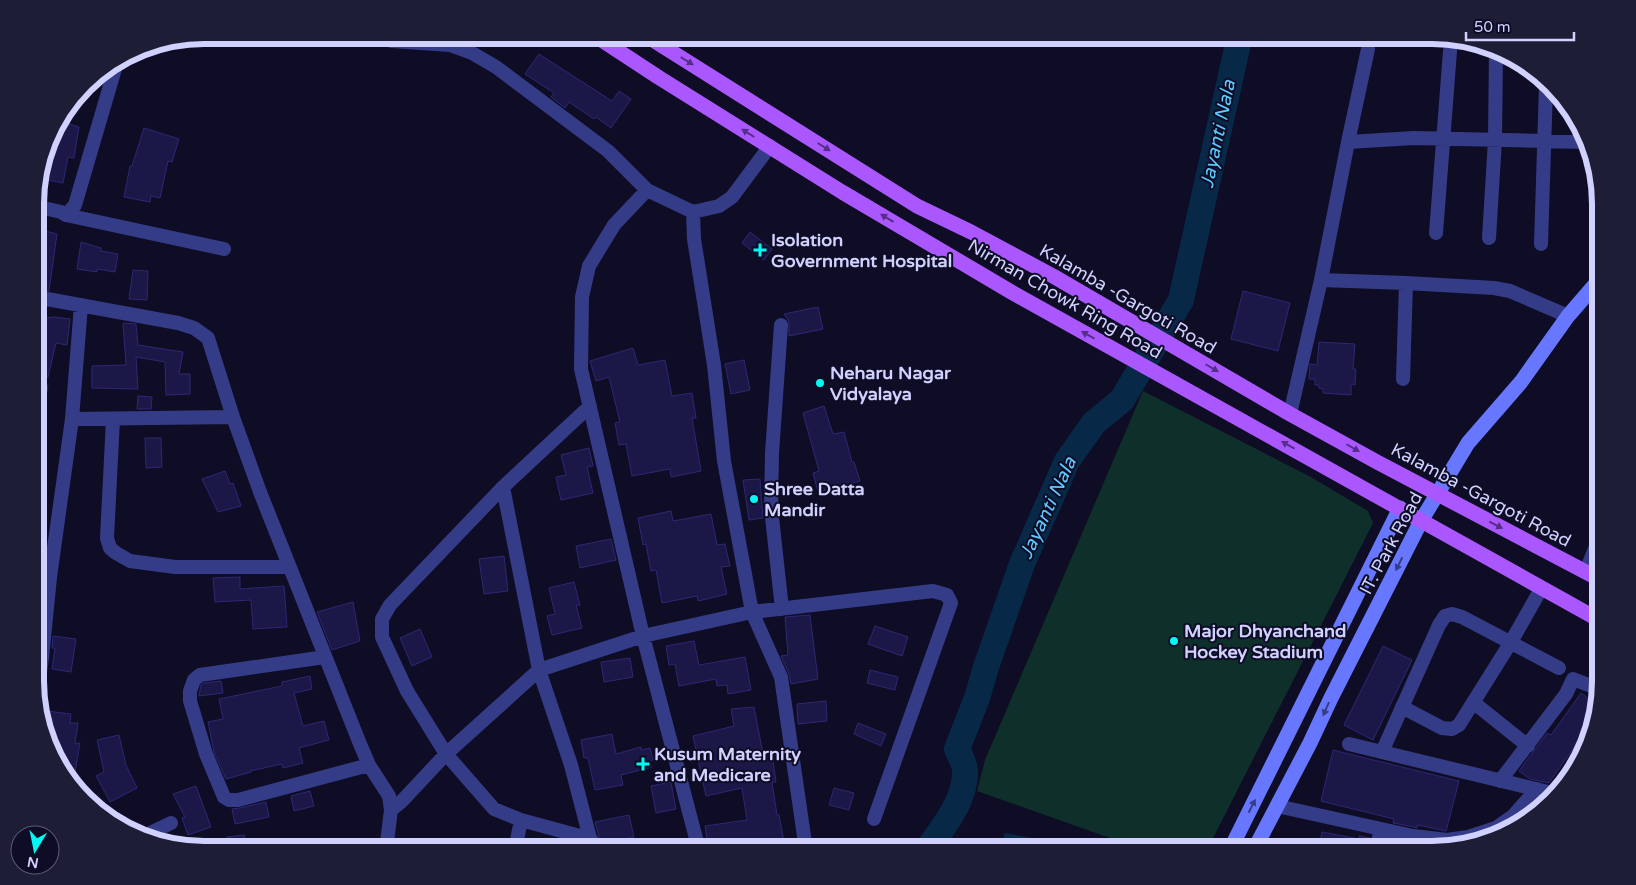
<svg xmlns="http://www.w3.org/2000/svg" width="1636" height="885" viewBox="0 0 1636 885" font-family="'Varela Round',sans-serif">
	<style>
		.green { fill: #0f2f2a }
		.water { fill: #082848 }
		.lines { fill: none; stroke-linecap: round; stroke-linejoin: round }
		.river { stroke: #082848; stroke-width: 26 }
		.building { fill: #1b1747; stroke: #2d2874 }
		.street { stroke: #353c87; stroke-width: 14 }
		.secondary { stroke: #6777ff; stroke-width: 15 }
		.primary { stroke: #ab57ff; stroke-width: 15 }
		.oneway { fill: #552e87 }
		.oneway2 { fill: #363d87 }
		.poi-dot { fill: #00fbf4; stroke: #0e0d25; stroke-width: 2 }
		.labels { text-anchor: middle; dominant-baseline: central; stroke-width: 4; stroke-linejoin: round; paint-order: stroke }
		.poi-label { font-size: 18px; font-weight: bold; fill: #d0d1ff; stroke: #0e0d25; text-anchor: start }
		.street-label { font-size: 18px; fill: #d0d1ff; stroke: #0e0d25 }
		.water-label { font-size: 19px; font-style: italic; fill: #5ec9ff; stroke: #0e0d25 }
		.rim { fill: none; stroke: #d0d1ff; stroke-width: 6 }
	</style>
	<rect width="100%" height="100%" fill="#0e0d25"/>
	<path class="green" d="M1143 391 1309 476 1368 511 1373 523 1207 850H1144L977 791 985 760Z"/>
	<path class="water" d="M1005 833 1099 850H998Z"/>
	<g class="lines">
		<path class="river" d="M927 850C943 827 966 800 965 771 965 764 960 756 957 749L977 698 986 667 1022 564 1067 461 1094 423 1122 400 1181 300 1240 35"/>
	</g>
	<path class="building" d="M539 54 612 101 619 91 631 99 611 128 596 117 594 119 569 102 565 108 551 97 554 93 525 74Z
		M59 121 79 127 74 158 68 157 63 183 42 179 52 129Z
		M144 128 179 139 172 162 168 161 160 198 151 196 150 202 124 197 130 166H132Z
		M37 229 57 234 49 291 36 288Z
		M750 232 772 249 764 260 742 243Z
		M81 242 101 248V251L118 254 115 272 97 269V272L77 269Z
		M133 270 148 271 147 300 129 299Z
		M1243 291 1290 303 1278 351 1231 339Z
		M818 307 823 329 789 336V322L784 314Z
		M54 317 70 319 67 345 56 343 48 377 36 375V319Z
		M123 323 136 324 138 345 183 352 179 374H190V394L166 395 165 362 136 357 138 389 92 388V366L126 365Z
		M1319 342 1355 344 1353 369H1356L1355 385 1351 384V395L1323 393V389L1319 388V385H1315V379H1309L1310 364 1317 365Z
		M633 348 638 365 665 360 672 396 692 393 696 418H692L701 471 671 477 670 469 632 476 626 444 619 445 615 423 620 422 609 377 596 381 590 361Z
		M744 360 750 390 731 394 725 364Z
		M38 383 48 385 42 421H36V392Z
		M138 396 152 397 151 409H137Z
		M824 406 833 434 844 432 852 462H854L860 481 818 492 813 473 819 471 803 413Z
		M145 438H161L162 467 146 468Z
		M589 448 593 466 587 467 593 493 561 500 556 477 566 475 561 455Z
		M225 471 230 484 233 483 241 506 218 512 202 479Z
		M760 479 763 518 749 520 743 480Z
		M671 511 673 521 711 514 717 545 725 544 730 566 721 567 727 594 698 601 697 596 662 603 656 570 651 571 646 544 643 545 638 518Z
		M611 539 616 560 580 568 576 546Z
		M504 556 508 591 484 594 479 559Z
		M240 577V589L284 586 287 627 253 629 251 600 215 602 213 578Z
		M574 582 580 605H576L582 628 552 635 547 616 555 614 549 588Z
		M353 602 360 641 332 650 317 612Z
		M810 615 818 679 791 684 789 674 781 656 788 655 785 617Z
		M875 626 908 637 902 656 868 644Z
		M420 629 432 657 412 666 400 638Z
		M53 636 76 639 71 672 52 669 55 648H52Z
		M694 641 699 665 745 657 751 690 728 694 727 685 717 686 716 679 679 686 675 664 669 665 666 646Z
		M1383 646 1412 660 1373 740 1344 725Z
		M630 658 633 677 604 682 601 662Z
		M870 670 898 677 895 690 867 683Z
		M310 676 312 689 294 693 303 726 324 721 329 740 299 748 303 763 283 768 282 764 250 771 251 772 226 779 214 752 208 722 223 719 219 699 282 686V682Z
		M221 681 223 693 199 696 201 685 204 683Z
		M1581 693 1596 704 1587 743 1581 751 1575 746 1549 783 1530 779 1519 771 1547 733 1551 735Z
		M826 701 827 721 798 724 797 704Z
		M754 707 763 754 772 753 776 782H772L777 815H779L784 842 752 848 751 844 709 850 705 826 747 820 742 788 706 796 693 736 734 726 731 709Z
		M39 710 71 714 70 723H78L75 744 80 743 73 784 64 775Z
		M858 723 886 734 881 746 854 734Z
		M612 734 616 754 641 747V750L650 748 653 760 650 761 652 767 621 775 623 785 595 790 588 758H584L581 740Z
		M119 735 126 765 137 788 110 802 96 776 104 772 97 740Z
		M1333 750 1459 781 1446 831 1418 825 1417 828 1414 827 1393 823 1394 819 1321 801Z
		M671 782 676 809 656 813 651 786Z
		M196 786 211 827 188 835 182 818 185 817 173 794Z
		M834 788 854 793 849 810 829 805Z
		M310 791 314 806 294 811 291 796Z
		M266 802 269 817 235 824 232 809 240 808Z
		M629 815 634 837 601 844 595 822Z
		M1322 832 1359 839V836L1370 838 1367 850H1318Z
		M244 835 247 850H229L227 837Z
		M1389 840 1413 845 1412 850H1385Z"/>
	<g class="lines">
		<path class="street" d="M381 35 392 41 450 45 472 53 496 67 608 151 647 190 693 212 719 206 732 197 770 146
			M1348 142 1368 49
			M647 190 614 225 589 266 582 297 581 369 643 636 699 850
			M35 206 61 212 66 215 75 205 117 62
			M693 212 694 239 714 365 724 461 752 612 781 677 806 850
			M66 215 224 249
			M1436 233 1450 51
			M1489 238 1495 140 1496 50
			M1541 244 1546 86
			M1321 280 1406 283 1494 288 1510 291 1568 316
			M36 297 178 323 194 328 208 338 233 417 260 492 360 744 369 765 389 796 391 810 386 850
			M781 325 772 453 771 508 782 609
			M1403 379 1406 283
			M590 406 503 487 390 605 382 619V637L407 691 446 754 494 809 521 820 591 839
			M1290 414 1321 280 1348 142 1414 138 1585 142
			M72 419 233 417
			M113 419 107 538 110 548 116 553 130 561 175 567H290
			M503 487 539 670 571 765 593 850
			M1586 571 1601 534
			M36 657 42 658 36 700
			M325 657 200 675 194 680 190 691V701L206 754 224 797 229 800H238L369 765
			M42 658 50 577 72 419 81 305
			M1473 702 1528 746
			M1402 707 1442 728 1452 729 1459 725 1511 642 1541 589
			M1349 744 1552 793
			M1382 752 1439 625 1445 616 1452 614 1462 617 1559 668
			M1500 781 1566 694 1573 679 1599 689
			M1277 806 1413 836 1447 840 1468 837 1496 828 1513 816 1537 789
			M391 810 402 801 446 754 539 670 643 636 752 612 933 591 947 595 951 603 874 819
			M144 836 171 823
			M515 850 521 820
			M1376 850 1381 829"/>
		<path class="secondary" d="M1230 850 1400 508
			M1254 850 1310 743 1331 698 1421 521 1468 443 1521 382 1568 316 1600 279"/>
		<path class="primary" d="M594 35 658 77 842 192 1013 293 1601 621
			M645 35 917 206 971 232 1053 276 1290 414 1377 462 1601 580"/>
	</g>
	<defs><path id="oneway-solid" d="M-6-.8H1V-3.2L6.5 0L1 3.2V.8H-6Z" transform="scale(1.25)"/></defs>
	<g class="oneway">
		<use href="#oneway-solid" transform="translate(687 61) rotate(32)"/>
		<use href="#oneway-solid" transform="translate(748 133) rotate(-148)"/>
		<use href="#oneway-solid" transform="translate(824 147) rotate(32)"/>
		<use href="#oneway-solid" transform="translate(887 218) rotate(-149)"/>
		<use href="#oneway-solid" transform="translate(1088 335) rotate(-151)"/>
		<use href="#oneway-solid" transform="translate(1212 368) rotate(30)"/>
		<use href="#oneway-solid" transform="translate(1288 445) rotate(-151)"/>
		<use href="#oneway-solid" transform="translate(1353 448) rotate(30)"/>
		<use href="#oneway-solid" transform="translate(1496 525) rotate(27)"/>
	</g>
	<g class="oneway2">
		<use href="#oneway-solid" transform="translate(1399 564) rotate(117)"/>
		<use href="#oneway-solid" transform="translate(1326 709) rotate(114)"/>
		<use href="#oneway-solid" transform="translate(1252 806) rotate(-63)"/>
	</g>
	<g class="poi-dot">
		<path d="M757.5 242.5h5v5h5v5h-5v5h-5v-5h-5v-5h5z"/>
		<circle cx="820" cy="383" r="5"/>
		<circle cx="754" cy="499" r="5"/>
		<circle cx="1174" cy="641" r="5"/>
		<path d="M640.5 756.5h5v5h5v5h-5v5h-5v-5h-5v-5h5z"/>
	</g>
	<g class="labels">
		<g class="poi-label">
			<text x="771" y="240">Isolation<tspan x="771" dy="21">Government Hospital</tspan></text>
			<text x="830" y="373">Neharu Nagar<tspan x="830" dy="21">Vidyalaya</tspan></text>
			<text x="764" y="489">Shree Datta<tspan x="764" dy="21">Mandir</tspan></text>
			<text x="1184" y="631">Major Dhyanchand<tspan x="1184" dy="21">Hockey Stadium</tspan></text>
			<text x="654" y="754">Kusum Maternity<tspan x="654" dy="21">and Medicare</tspan></text>
		</g>
		<g class="street-label">
			<text transform="translate(1065 299) rotate(30)">Nirman Chowk Ring Road</text>
			<text transform="translate(1128 299) rotate(30)">Kalamba -Gargoti Road</text>
			<text transform="translate(1481 495) rotate(28)">Kalamba -Gargoti Road</text>
			<text transform="translate(1391 543) rotate(-62)">IT. Park Road</text>
		</g>
		<g class="water-label">
			<text transform="translate(1218 134) rotate(-78)">Jayanti Nala</text>
			<text transform="translate(1048 508) rotate(-65)">Jayanti Nala</text>
		</g>
	</g>
	<path d="M0 0H1636V885H0ZM204 44H1432A160 160 0 0 1 1592 204V681A160 160 0 0 1 1432 841H204A160 160 0 0 1 44 681V204A160 160 0 0 1 204 44Z" fill="#1e1d36" fill-rule="evenodd"/>
	<path class="rim" d="M204 44H1432A160 160 0 0 1 1592 204V681A160 160 0 0 1 1432 841H204A160 160 0 0 1 44 681V204A160 160 0 0 1 204 44Z"/>
	<g transform="translate(35 850) rotate(190)"><circle r="24" fill="#0e0d25" stroke="#5c5b7c"/>
	<path d="M0-4L9 19L0 12L-9 19Z" fill="#00fbf4"/>
	<text y="-8" font-size="14" font-weight="bold" text-anchor="middle" fill="#d0d1ff">N</text>
	</g>
	<path d="M1466 32v8h108v-8" fill="none" stroke="#d0d1ff" stroke-width="2.5"/>
	<text x="1474" y="32" font-size="15" fill="#d0d1ff" stroke="#0e0d25" stroke-width="4" paint-order="stroke">50 m</text>
</svg>
